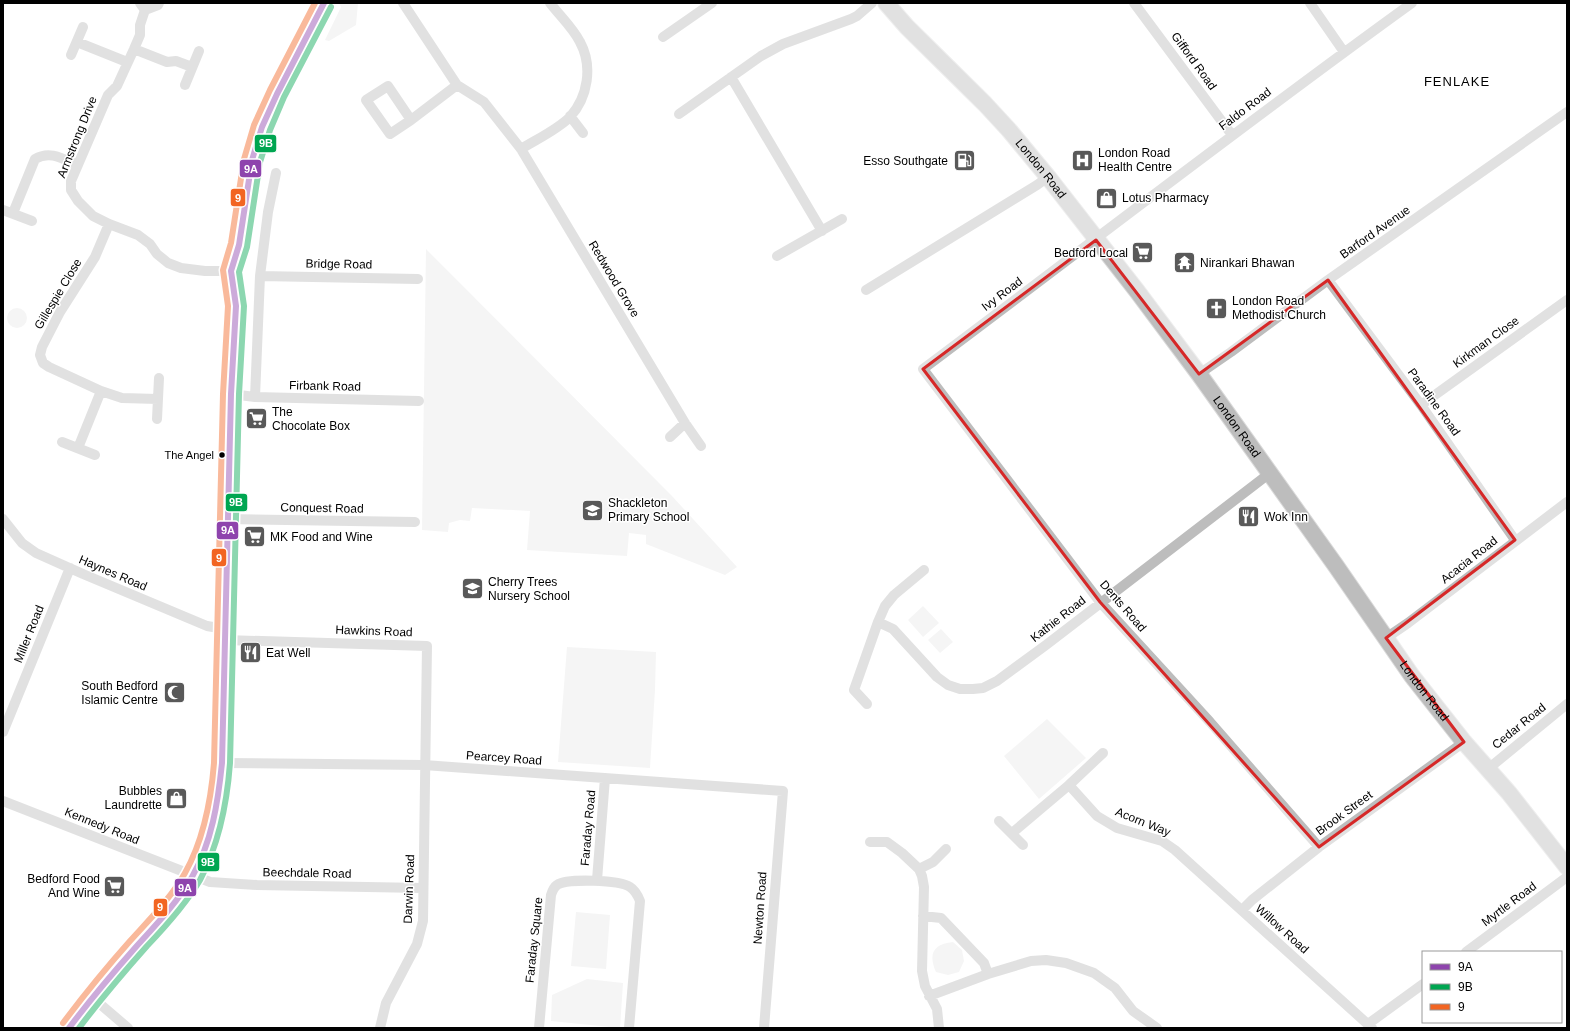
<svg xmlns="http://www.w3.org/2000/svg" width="1570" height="1031" viewBox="0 0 1570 1031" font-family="Helvetica,sans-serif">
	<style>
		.green { fill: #e9e9e9 }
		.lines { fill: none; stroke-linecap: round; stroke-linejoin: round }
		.primary-casing { stroke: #dbdbdb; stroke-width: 18 }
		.street { stroke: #bdbdbd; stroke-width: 10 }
		.secondary { stroke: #c0c0c0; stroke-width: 15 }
		.primary { stroke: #bdbdbd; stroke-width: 16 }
		.bus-1-casing { stroke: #fff; stroke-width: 9 }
		.bus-2-casing { stroke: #fff; stroke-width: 9 }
		.bus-3-casing { stroke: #fff; stroke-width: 9 }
		.bus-1 { stroke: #8e44ad; stroke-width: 6 }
		.bus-2 { stroke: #00a651; stroke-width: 6 }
		.bus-3 { stroke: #f26522; stroke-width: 6 }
		.marked { fill: none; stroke: #d62828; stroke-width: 3; stroke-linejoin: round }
		.bus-dot { fill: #000; stroke: #fff; stroke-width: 1.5 }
		.labels { text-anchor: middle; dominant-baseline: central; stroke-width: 3; stroke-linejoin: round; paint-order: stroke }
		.bus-label { font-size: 11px; fill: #000; stroke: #fff; text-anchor: end }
		.street-label { font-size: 12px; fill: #000; stroke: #fff }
		.poi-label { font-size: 12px; fill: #000; stroke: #fff; text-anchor: start }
		.neighbourhood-label { font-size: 13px; letter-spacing: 1px; fill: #000; stroke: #fff }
		.line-badge { stroke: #fff; stroke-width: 1.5 }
		.badge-label { font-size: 11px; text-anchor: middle; font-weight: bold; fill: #fff }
	</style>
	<rect width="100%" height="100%" fill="#fff"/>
	<path class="green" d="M339 3H358L356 25 329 41 325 40 341 7Z
		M426 249 672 496 737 567 725 575 646 544V535L629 533 627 556 527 550 530 511 472 508 470 521 460 520 449 523 448 532 422 530Z
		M7 318a10 10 0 1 1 20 0a10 10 0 1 1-20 0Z
		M923 606 939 623 923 637 908 620Z
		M941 629 953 642 940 653 928 640Z
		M567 647 656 652 655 690 650 768 558 762Z
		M1047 719 1086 758 1039 799 1004 756Z
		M576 912 610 915 606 969 571 966Z
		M953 942 962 950 964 961 959 972 948 975 936 972C928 954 933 944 953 942Z
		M587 979 623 983 620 1028 551 1021 552 995Z"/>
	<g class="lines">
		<defs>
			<g id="primary">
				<path id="s1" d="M886 3 907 27 985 104 1009 130 1048 177 1137 291 1199 374 1336 566 1412 676 1464 742 1509 793 1567 867"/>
			</g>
		</defs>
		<use href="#primary" class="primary-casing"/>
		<path class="street" d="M140 3 145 10 140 25V35L134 49 117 86 108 95 71 181V190L78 201 93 216 109 224 138 235 150 244 157 254 168 263 181 268 205 271H231
			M403 3 457 85 484 102 521 149 685 423 701 446
			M1134 3 1232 135
			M1310 3 1344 52
			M145 10 158 5 159 3
			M663 37 712 3
			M77 42 127 62
			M134 49 167 62 176 61 192 67
			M71 55 83 27
			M731 77 822 231
			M185 85 199 51
			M388 86 411 120 390 134 366 100Z
			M679 114 761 56 783 44 851 19 857 16 872 3
			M570 116 583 133
			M411 120 457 85
			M521 149C537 139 557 130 570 117 588 97 593 66 580 42 573 28 560 16 550 3
			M3 210 32 221
			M13 213 35 159C50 150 63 159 77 165
			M109 224 95 257 60 312 42 347 40 355 43 363 49 367 101 391 122 398 158 399
			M777 256 842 219
			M260 276 418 279
			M1328 280 1421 405 1515 540
			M866 290 1037 185 1048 177
			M1199 374 1231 352 1328 280 1567 112
			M231 394 255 397 419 401
			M255 397 260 276 268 212 276 173
			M1421 405 1567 300
			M157 419 159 378
			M670 437 685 423
			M62 442 95 455
			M78 448 101 391
			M3 519 22 543 36 553 83 574 207 626 225 629
			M228 519 415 522
			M878 622 893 629 937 677 948 685 960 689H973L983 688 997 681 1046 645 1270 473
			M1386 638 1408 623 1567 502
			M225 640 427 646 423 921 417 944 386 1003 380 1028
			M867 704 854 690 878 622 885 606 894 595 924 570
			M3 732 70 568
			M222 763 424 765 783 791 764 1028
			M1488 769 1567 704
			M1069 785 1103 753
			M3 801 210 882 257 885 422 888
			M999 821 1023 845
			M1012 833 1069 785 1097 816 1117 828 1162 841 1175 850 1372 1028
			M870 842H887L902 853 919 869 922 876 924 887 922 971 925 986 937 1009 939 1028
			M1319 847 1210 722 1100 602 923 369C1086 247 1247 122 1412 3
			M919 869 933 862 946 849
			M597 880 605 778
			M1242 910 1252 900 1319 847 1464 742
			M923 916 941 918 984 963 988 974
			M1466 952 1567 877
			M929 996 988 974 1031 961 1046 960 1066 963 1094 973 1115 988 1133 1011 1157 1028
			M93 998 128 1028
			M1368 1024 1423 984
			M539 1028 551 895C552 892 554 887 557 885 567 878 620 880 630 887 635 890 638 896 640 901L629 1028"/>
		<path class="secondary" d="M69 1028C91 998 116 969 141 941 159 921 178 900 192 877 212 841 219 803 222 763L231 394 236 306 231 271 239 245 245 199 252 160 262 127 277 94 324 3"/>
		<use href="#primary" class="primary"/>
		<defs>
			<path id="bus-1" d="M69 1028C90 1000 112 974 135 948 155 926 177 903 192 877 212 842 218 802 222 763L231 394 236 306 231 271 239 245 252 160 262 127 277 94 324 3"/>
			<path id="bus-2" d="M79 1028C100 1000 123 973 147 946 166 926 186 904 200 880 219 844 227 804 230 763L239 394 244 306 239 272 247 247 260 162 270 130 284 97 331 7"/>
			<path id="bus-3" d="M63 1023C84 995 106 968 130 941 149 920 171 898 185 873 204 839 211 801 214 763L223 394 228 306 223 270 231 243 244 159 254 125 270 90 315 3"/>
		</defs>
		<use href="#bus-1" class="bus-1-casing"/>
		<use href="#bus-2" class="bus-2-casing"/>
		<use href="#bus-3" class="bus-3-casing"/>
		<use href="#bus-1" class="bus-1"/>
		<use href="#bus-2" class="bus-2"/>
		<use href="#bus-3" class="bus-3"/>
	</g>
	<path d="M0 0H1570V1031H0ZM1096 240 1199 374 1328 280 1515 540 1386 638 1464 742 1319 847 1100 602 923 369Z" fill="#fff" fill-opacity=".55" fill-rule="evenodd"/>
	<path class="marked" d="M1096 240 1199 374 1328 280 1515 540 1386 638 1464 742 1319 847 1100 602 923 369Z"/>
	<defs>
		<symbol id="hospital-square" viewBox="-11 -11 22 22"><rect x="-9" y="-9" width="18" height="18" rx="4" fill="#595959" stroke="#fff"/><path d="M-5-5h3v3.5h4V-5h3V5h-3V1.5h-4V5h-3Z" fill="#fff"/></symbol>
		<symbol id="fuel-square" viewBox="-11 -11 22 22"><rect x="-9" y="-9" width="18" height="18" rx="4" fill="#595959" stroke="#fff"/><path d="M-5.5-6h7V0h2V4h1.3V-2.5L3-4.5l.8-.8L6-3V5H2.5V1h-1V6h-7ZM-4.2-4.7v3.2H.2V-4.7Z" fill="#fff"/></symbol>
		<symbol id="shop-square" viewBox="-11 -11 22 22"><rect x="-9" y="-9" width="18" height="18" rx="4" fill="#595959" stroke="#fff"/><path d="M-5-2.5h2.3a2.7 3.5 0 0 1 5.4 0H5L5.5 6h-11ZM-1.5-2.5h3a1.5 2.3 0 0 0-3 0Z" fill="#fff"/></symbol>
		<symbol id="supermarket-square" viewBox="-11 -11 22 22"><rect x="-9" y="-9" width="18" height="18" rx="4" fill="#595959" stroke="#fff"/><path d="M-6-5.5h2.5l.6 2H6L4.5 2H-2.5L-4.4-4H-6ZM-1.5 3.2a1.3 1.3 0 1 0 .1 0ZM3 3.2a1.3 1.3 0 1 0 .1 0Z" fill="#fff"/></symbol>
		<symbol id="temple-square" viewBox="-11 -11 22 22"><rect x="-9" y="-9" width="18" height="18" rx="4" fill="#595959" stroke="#fff"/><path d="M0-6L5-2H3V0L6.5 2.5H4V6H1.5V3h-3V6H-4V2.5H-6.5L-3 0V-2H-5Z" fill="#fff"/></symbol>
		<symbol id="church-square" viewBox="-11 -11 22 22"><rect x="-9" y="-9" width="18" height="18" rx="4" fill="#595959" stroke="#fff"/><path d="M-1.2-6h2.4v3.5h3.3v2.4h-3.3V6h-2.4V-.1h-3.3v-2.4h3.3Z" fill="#fff"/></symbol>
		<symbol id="school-square" viewBox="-11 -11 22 22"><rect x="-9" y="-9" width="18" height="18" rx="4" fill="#595959" stroke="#fff"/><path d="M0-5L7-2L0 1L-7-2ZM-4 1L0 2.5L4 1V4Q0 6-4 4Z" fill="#fff"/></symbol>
		<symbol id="restaurant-square" viewBox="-11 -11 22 22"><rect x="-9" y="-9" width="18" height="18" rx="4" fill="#595959" stroke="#fff"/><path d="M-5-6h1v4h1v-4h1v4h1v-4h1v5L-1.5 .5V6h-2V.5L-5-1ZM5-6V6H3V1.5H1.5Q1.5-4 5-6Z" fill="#fff"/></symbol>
		<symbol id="mosque-square" viewBox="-11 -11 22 22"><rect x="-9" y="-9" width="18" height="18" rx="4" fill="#595959" stroke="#fff"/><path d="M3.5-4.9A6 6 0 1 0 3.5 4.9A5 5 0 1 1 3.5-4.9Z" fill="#fff"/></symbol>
	</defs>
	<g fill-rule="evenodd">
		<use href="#hospital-square" x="1070" y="148" width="25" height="25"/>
		<use href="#fuel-square" x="952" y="148" width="25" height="25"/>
		<use href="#shop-square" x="1094" y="186" width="25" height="25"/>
		<use href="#supermarket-square" x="1130" y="240" width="25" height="25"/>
		<use href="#temple-square" x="1172" y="250" width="25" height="25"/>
		<use href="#church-square" x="1204" y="296" width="25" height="25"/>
		<use href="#supermarket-square" x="244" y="406" width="25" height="25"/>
		<use href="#school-square" x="580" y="498" width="25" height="25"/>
		<use href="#restaurant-square" x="1236" y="504" width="25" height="25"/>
		<use href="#supermarket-square" x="242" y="524" width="25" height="25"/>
		<use href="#school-square" x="460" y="576" width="25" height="25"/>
		<use href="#restaurant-square" x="238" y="640" width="25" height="25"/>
		<use href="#mosque-square" x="162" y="680" width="25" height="25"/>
		<use href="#shop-square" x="164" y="786" width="25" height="25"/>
		<use href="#supermarket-square" x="102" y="874" width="25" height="25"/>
	</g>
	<circle class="bus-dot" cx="222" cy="455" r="3.5"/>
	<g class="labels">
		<g class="bus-label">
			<text x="214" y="455">The Angel</text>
		</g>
		<g class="street-label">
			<text transform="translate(1194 61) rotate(54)">Gifford Road</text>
			<text transform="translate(1245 109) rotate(-37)">Faldo Road</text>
			<text transform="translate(77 137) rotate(-68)">Armstrong Drive</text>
			<text stroke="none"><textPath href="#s1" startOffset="227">London Road</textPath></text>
			<text transform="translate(1375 232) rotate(-35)">Barford Avenue</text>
			<text transform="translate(339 264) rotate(1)">Bridge Road</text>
			<text transform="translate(614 279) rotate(59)">Redwood Grove</text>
			<text transform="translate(58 294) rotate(-59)">Gillespie Close</text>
			<text transform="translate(1002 294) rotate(-37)">Ivy Road</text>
			<text transform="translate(1486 342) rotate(-36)">Kirkman Close</text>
			<text transform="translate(325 386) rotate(1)">Firbank Road</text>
			<text transform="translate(1434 402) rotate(54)">Paradine Road</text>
			<text stroke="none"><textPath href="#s1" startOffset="551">London Road</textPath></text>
			<text transform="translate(322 508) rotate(1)">Conquest Road</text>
			<text transform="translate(1469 560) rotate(-38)">Acacia Road</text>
			<text transform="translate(113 573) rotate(23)">Haynes Road</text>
			<text transform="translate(1123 606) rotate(49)">Dents Road</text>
			<text transform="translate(1058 619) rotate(-38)">Kathie Road</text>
			<text transform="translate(374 631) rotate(2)">Hawkins Road</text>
			<text transform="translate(29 634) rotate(-68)">Miller Road</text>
			<text stroke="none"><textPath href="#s1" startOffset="875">London Road</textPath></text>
			<text transform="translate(1519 726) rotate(-39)">Cedar Road</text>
			<text transform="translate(504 758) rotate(4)">Pearcey Road</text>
			<text transform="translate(1344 813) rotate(-36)">Brook Street</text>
			<text transform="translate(1143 822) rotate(22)">Acorn Way</text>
			<text transform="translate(102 826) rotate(22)">Kennedy Road</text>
			<text transform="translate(588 828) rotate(-85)">Faraday Road</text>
			<text transform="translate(307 873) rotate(1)">Beechdale Road</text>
			<text transform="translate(409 889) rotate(-88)">Darwin Road</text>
			<text transform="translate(1509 904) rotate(-37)">Myrtle Road</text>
			<text transform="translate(760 908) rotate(-86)">Newton Road</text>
			<text transform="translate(1282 929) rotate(42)">Willow Road</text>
			<text transform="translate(534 940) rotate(-84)">Faraday Square</text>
		</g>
		<g class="poi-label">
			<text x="1098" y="153">London Road<tspan x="1098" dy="14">Health Centre</tspan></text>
			<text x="948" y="161" text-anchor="end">Esso Southgate</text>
			<text x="1122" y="198">Lotus Pharmacy</text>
			<text x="1128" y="253" text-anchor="end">Bedford Local</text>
			<text x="1200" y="263">Nirankari Bhawan</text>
			<text x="1232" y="301">London Road<tspan x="1232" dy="14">Methodist Church</tspan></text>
			<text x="272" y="412">The<tspan x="272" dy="14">Chocolate Box</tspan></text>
			<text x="608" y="503">Shackleton<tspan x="608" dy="14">Primary School</tspan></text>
			<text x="1264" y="517">Wok Inn</text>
			<text x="270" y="537">MK Food and Wine</text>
			<text x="488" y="582">Cherry Trees<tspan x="488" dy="14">Nursery School</tspan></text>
			<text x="266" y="653">Eat Well</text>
			<text x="158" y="686" text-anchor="end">South Bedford<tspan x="158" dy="14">Islamic Centre</tspan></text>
			<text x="162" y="791" text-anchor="end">Bubbles<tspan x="162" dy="14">Laundrette</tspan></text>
			<text x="100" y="879" text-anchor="end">Bedford Food<tspan x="100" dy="14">And Wine</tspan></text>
		</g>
		<g class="neighbourhood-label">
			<text x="1457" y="81">FENLAKE</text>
		</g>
	</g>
	<g class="line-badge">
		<rect x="254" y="134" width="23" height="19" rx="4" fill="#00a651"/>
		<rect x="239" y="159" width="23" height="19" rx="4" fill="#8e44ad"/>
		<rect x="230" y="188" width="16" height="19" rx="4" fill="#f26522"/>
		<rect x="225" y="493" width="23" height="19" rx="4" fill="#00a651"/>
		<rect x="216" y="521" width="23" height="19" rx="4" fill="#8e44ad"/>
		<rect x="211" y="548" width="16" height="19" rx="4" fill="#f26522"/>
		<rect x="197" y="852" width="23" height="20" rx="4" fill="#00a651"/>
		<rect x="174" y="878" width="23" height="19" rx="4" fill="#8e44ad"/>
		<rect x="153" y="898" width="15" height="19" rx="4" fill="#f26522"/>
	</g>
	<g class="badge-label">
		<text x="266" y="147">9B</text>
		<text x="251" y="173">9A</text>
		<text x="238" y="202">9</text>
		<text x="236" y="506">9B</text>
		<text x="228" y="534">9A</text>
		<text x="219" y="562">9</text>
		<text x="208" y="866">9B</text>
		<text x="185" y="892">9A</text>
		<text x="160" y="911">9</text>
	</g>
	<rect width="1570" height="1031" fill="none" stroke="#000000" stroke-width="8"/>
	<rect x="1422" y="951" width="140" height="72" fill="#ffffff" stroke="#999999"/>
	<rect x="1430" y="964" width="20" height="6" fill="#8e44ad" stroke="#999999"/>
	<text x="1458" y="971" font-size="12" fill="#000000">9A</text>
	<rect x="1430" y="984" width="20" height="6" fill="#00a651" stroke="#999999"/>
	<text x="1458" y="991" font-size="12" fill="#000000">9B</text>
	<rect x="1430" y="1004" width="20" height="6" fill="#f26522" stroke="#999999"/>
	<text x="1458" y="1011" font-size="12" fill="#000000">9</text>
</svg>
